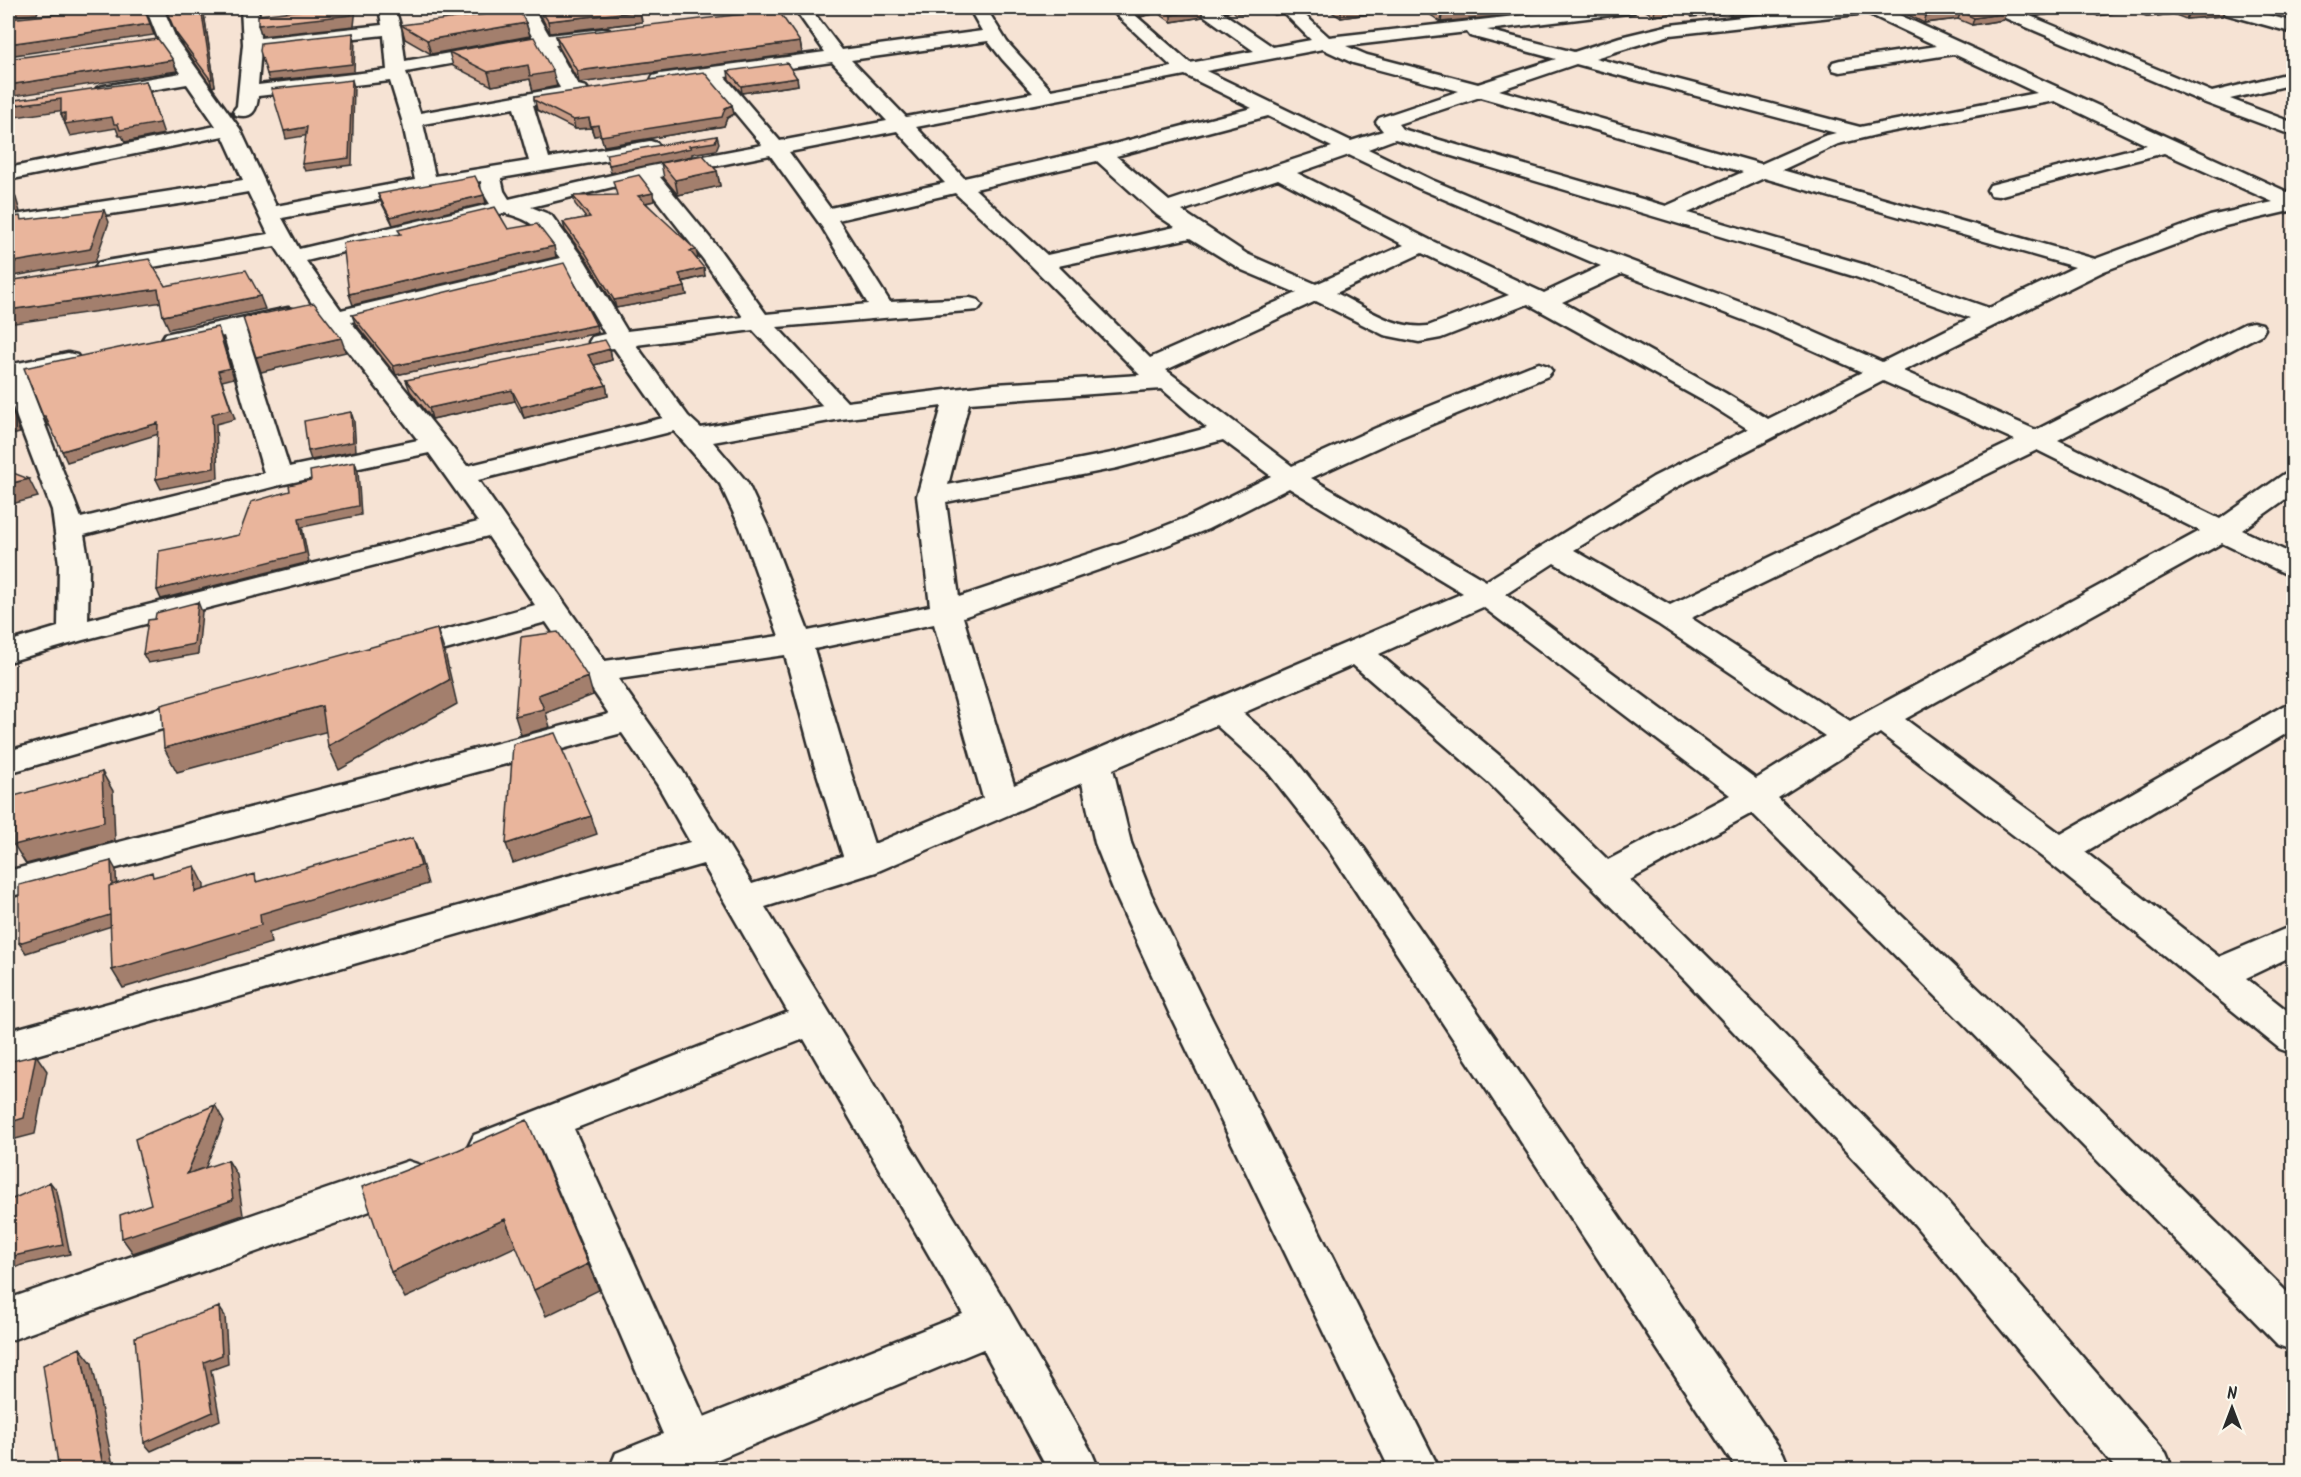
<svg xmlns="http://www.w3.org/2000/svg" width="2301" height="1477" viewBox="0 0 2301 1477" font-family="Kalam,sans-serif">
	<style>
		.lines { fill: none; stroke-linecap: round; stroke-linejoin: round }
		.minor-casing { stroke: #2b2b2b; stroke-width: 5 }
		.minor { fill: #fbf7ec; fill-rule: evenodd }
		.wall { fill: #c89c86; stroke: #2b2b2b; stroke-width: 1.5 }
		.shaded-wall { fill: #a37f6d; stroke: #2b2b2b; stroke-width: 1.5 }
		.building { fill: #e9b59c; stroke: #2b2b2b; stroke-width: 1.5 }
	</style>
	<rect width="100%" height="100%" fill="#f6e3d4"/>
	<filter id="ink" filterUnits="userSpaceOnUse"><feTurbulence type="fractalNoise" baseFrequency=".0167" numOctaves="2"/><feDisplacementMap in="SourceGraphic" scale="12" xChannelSelector="R" yChannelSelector="G"/><feConvolveMatrix kernelMatrix="1 2 1 2 8 2 1 2 1" color-interpolation-filters="sRGB"/></filter>
	<g filter="url(#ink)">
		<g class="lines">
			<defs>
				<path id="minor" d="M146 8H163L177 41 240 129 276 206 415 180 402 120 390 81 258 96C257 111 252 119 236 115L233 111 237 106 243 44 241 8H258L260 38 382 25 379 8H395L401 29 405 61 533 38 517 8H533L549 35 603 29 609 30 612 34 609 38 555 45 578 85 586 87 589 91 586 95 579 97 533 105 549 158 650 141 657 143 660 147 657 151 650 153 501 178 504 191 509 199 646 167 762 145 707 79 660 86 653 84 651 80 653 76 660 74 825 52 794 8H810L842 50 982 31 969 8H986L1007 42 1051 90 1172 67 1109 8H1127L1190 63 1254 51 1199 12 1197 8H1216L1273 47 1311 40 1279 8H1297L1329 37 1587 8H1636L1634 12 1628 13 1487 30 1574 52 1620 37 1670 25 1822 8H1884L2294 195V210L2225 226 2104 271 1903 371 2036 430 2244 324 2253 322 2262 324 2265 329 2262 334 2058 440 2220 519 2284 474 2294 472V493L2242 530 2294 555V576L2284 573 2222 543 1905 719 2061 834 2283 706 2294 703V729L2085 852 2219 957 2294 925V955L2246 978 2294 1016V1054L2280 1049 2046 860 1880 733 1778 798 1991 1001 2294 1299V1351L2278 1345 1963 1023 1752 813 1630 880 1712 961 1945 1199 2166 1453 2173 1470H2117L1915 1225 1686 981 1489 783 1353 665 1243 713 1291 755 1350 828 1783 1453 1790 1470H1737L1326 846 1267 771 1216 725 1113 769 1131 843 1151 894 1212 1019 1440 1470H1390L1172 1019 1115 894 1095 843 1082 783 876 872 765 907 1009 1308 1092 1453 1099 1470H1048L983 1349 692 1470H609L616 1453 663 1434 539 1144 489 1165 474 1159 468 1147 474 1135 788 1012 703 864 8 1063V1031L690 842 657 784 622 733 8 897V871L609 714 546 622 399 663 388 660 383 653 388 646 535 605 488 536 83 640 8 662V642L58 627 59 564 52 510 8 394V365L68 353 77 355 80 360 77 365 26 376 81 518 264 473 224 336 174 346 165 344 162 339 165 334 174 332 288 308 296 310 300 315 296 320 246 331 289 467 418 440 317 311 275 246 106 275 98 273 95 268 98 263 106 261 268 234 248 192 186 203 8 229V216L243 180 223 136 8 180V168L216 126 187 84 104 98 97 96 94 92 97 88 104 86 181 73 159 41ZM1867 13 1937 46 1840 60 1833 62 1831 66 1833 70 1840 72 1954 54 2037 93 1860 127 1595 58 1670 35ZM1467 32 1470 36 1556 59 1478 84 1367 55 1346 46ZM384 35 387 70 258 85 261 48ZM988 41 1002 59 1033 93 906 117 851 60ZM538 48 560 88 420 113 406 72ZM1323 49 1353 63 1459 91 1379 118 1376 122 1383 131 1351 141 1206 71ZM832 62 887 121 780 141 725 77ZM1576 64 1836 133 1824 136 1761 164 1499 90ZM1185 75 1252 108 1099 148 964 178 916 127ZM1480 97 1743 172 1666 206 1402 129 1398 124ZM2055 101 2147 145 1990 185 1987 190 1990 195 1998 196 2164 153 2273 202 2210 216 2095 259 1782 170 1838 144 1884 133ZM514 108 529 161 435 176 423 124ZM1268 116 1332 147 1169 201 1116 156ZM897 131 945 183 830 208 789 152ZM1395 139 1853 276 1970 318 1882 362 1782 318 1570 238 1432 180 1368 149ZM770 155 822 227 868 304 766 314 719 249 660 177ZM1349 155 1418 188 1601 266 1544 293 1430 240 1297 173ZM1097 161 1157 215 1175 227 1047 255 975 189ZM1764 178 2075 267 1989 308 1869 266 1688 213ZM1278 179 1404 245 1316 284 1247 254 1182 211ZM641 180 703 259 743 317 627 331 585 261 551 215 531 207ZM481 181 482 191 490 204 299 249 282 218ZM955 193 1008 242 1140 375 995 384 847 402 777 327 978 310 982 305 978 300 970 298 890 302 838 220ZM504 213C538 221 540 232 560 258L341 310 306 261ZM1190 238 1242 270 1297 293 1150 358 1058 266ZM1422 253 1509 295 1428 326C1394 330 1365 307 1336 293ZM567 269 605 334 592 337 589 342 592 347 601 349 614 348 663 418 467 466 351 322ZM1622 274 1764 328 1862 372 1768 419 1725 393 1562 302ZM1316 301 1384 335 1419 342 1441 338 1528 304 1707 403 1748 429 1653 477 1486 581 1311 478 1394 440 1548 376 1552 371 1548 366 1539 363 1530 366 1376 428 1292 466 1166 370ZM753 330 823 406 701 428 688 416 636 345ZM1883 381 2015 440 1670 605 1574 550 1673 489ZM1162 389 1207 428 1117 452 948 485 969 403ZM942 406 917 496 930 606 808 631 768 527 747 482 713 442 841 419ZM674 431 720 484 740 527 779 636 605 661 478 480ZM1223 440 1271 476 1188 517 1127 541 959 597 946 502 1117 468ZM2037 450 2200 531 1850 721 1691 618ZM429 453 478 522 88 620 89 564 84 535 280 485ZM1289 488 1463 593 1014 785 963 617 1147 553 1208 529ZM1554 563 1658 624 1825 736 1756 779 1506 594ZM1483 607 1730 795 1608 860 1513 767 1379 654ZM934 624 983 798 874 844 848 764 814 649ZM785 655 814 764 843 856 752 884 682 770 618 679ZM804 1039 963 1314 704 1417 574 1129Z
					M1988 8H2011L2212 92 2294 72V84L2230 99 2294 123V136L2203 102 1991 12Z
					M2215 8H2241L2294 22V33L2218 12Z
					M204 696 215 700 220 707 215 714 8 773V751Z
					M408 1161 423 1166 429 1179 423 1192 8 1341V1299Z"/>
			</defs>
			<use href="#minor" class="minor-casing"/>
			<use href="#minor" class="minor"/>
		</g>
		<path class="wall" d="M202 8 204 14 215 86 212 87 179 40 166 10Z
			M1128 8H1200L1202 10V17L1171 22 1158 13 1140 17Z
			M1219 8H1282L1281 14 1274 15 1267 12 1236 14 1233 11 1227 12Z
			M1299 8H1409L1341 18 1330 11 1311 12 1307 8 1302 9Z
			M1420 8H1577L1441 22Z
			M1641 8H1816L1731 16 1727 13 1692 17 1687 12 1654 16Z
			M1895 8H1994L2006 13 2003 20 1972 25 1958 19 1924 23Z
			M2016 8H2223L2222 16 2186 19 2173 14 2148 17 2132 10 2098 16 2083 9 2037 16Z
			M2248 8H2294V11L2274 14Z
			M540 9 640 11 642 22 550 33 543 20Z
			M526 23 530 36 431 54 405 39 401 25Z
			M556 36 800 42 802 53 579 83 559 47Z
			M449 52 557 86 533 91 530 79 492 86 453 66Z
			M728 71 797 78 798 85 742 93 729 79Z
			M534 97 732 105 734 114 727 118 724 126 604 146 601 135 594 136 591 128 575 129 537 110Z
			M661 163 717 171 720 186 678 195 664 178Z
			M378 194 486 203 393 225 381 202Z
			M573 196 654 201 646 203 698 258H696L705 276 683 282 685 287 687 295 616 308 587 260 565 230 563 222 586 218 575 204Z
			M352 315 596 325 598 333 396 375 355 323Z
			M610 349 612 360 594 365 606 385 608 396 524 418 515 401 432 419 410 391 406 380Z"/>
		<path class="shaded-wall" d="M8 8H39L37 14 8 17Z
			M201 8 204 14 215 86 212 87 210 79Z
			M352 8H356L354 26 262 36 258 25Z
			M1153 8H1158V13L1140 17V10Z
			M1227 8H1233V11L1227 12Z
			M1282 8 1281 14 1274 15V9Z
			M1312 8H1330V11L1311 12Z
			M1366 8H1409L1341 18V11Z
			M1514 8H1577L1441 22 1442 15Z
			M1671 8H1688L1687 12 1654 16 1655 9Z
			M1713 8H1728L1727 13 1692 17 1693 10Z
			M1746 8H1816L1731 16 1732 9Z
			M2051 8H2083V9L2037 16 2039 9Z
			M2108 8H2133L2132 10 2098 16 2101 9Z
			M2176 8 2173 14 2148 17 2151 11Z
			M2277 8H2294V11L2274 14Z
			M2225 9 2222 16 2186 19 2189 13Z
			M1202 10V17L1171 22V15Z
			M640 11 642 22 550 33 548 21Z
			M1961 12 1958 19 1924 23 1926 16Z
			M2006 13 2003 20 1972 25 1974 18Z
			M526 23 530 36 431 54 427 40Z
			M150 24 154 35 8 56V58V44Z
			M353 33 355 40 354 72 269 81 267 74Z
			M800 42 802 53 579 83 577 71Z
			M173 60 177 71 8 97V85Z
			M528 65 553 72 557 86 533 91 530 79 492 86 488 72Z
			M797 78 798 85 742 93 741 86Z
			M352 80 354 87 352 165 305 171 302 164Z
			M146 81 164 134 125 142 122 136H119L116 128 70 136 61 114Z
			M61 99 66 110 8 118V106Z
			M732 105 734 114 727 118 724 126 604 146 601 136 725 108Z
			M589 118 591 128 575 129 573 120Z
			M598 125 601 135 594 136 591 126Z
			M307 127 310 135 286 139 284 131Z
			M717 136 719 143 716 150 692 154V156L611 173 609 165 689 146Z
			M717 171 720 186 678 195 675 180Z
			M10 186 16 198 20 212 8 214V201Z
			M653 193 654 201 640 204 638 196Z
			M484 195 486 203 393 225 390 217Z
			M104 210 109 222 95 262 8 277V279V263Z
			M554 246 556 257 353 305 349 294Z
			M696 250 698 258 692 259 690 251Z
			M704 268 705 276 680 282 679 274Z
			M685 287 687 295 616 308 614 300Z
			M158 289 164 302 8 324V310Z
			M260 296 265 309 169 329 163 316Z
			M596 325 598 333 396 375 393 366Z
			M218 327 221 337 234 378 222 381 235 419 216 424 218 478 161 489 156 479 218 371Z
			M341 338 346 352 261 372 256 357Z
			M610 349 612 360 591 366 588 355Z
			M606 385 608 396 524 418 521 407Z
			M512 390 515 401 432 419 429 408Z
			M8 399 20 433 8 436Z
			M351 412 354 421 356 451 311 460 308 451Z
			M43 416H45L50 426H48Z
			M158 423 162 433 67 462 62 451Z
			M355 462 358 471 361 515 302 527 309 562 161 599 157 590 299 518Z
			M29 479 38 497 8 505V484Z
			M198 602 202 612 198 654 148 663 143 654Z
			M437 629 445 653 457 704 339 770 328 746Z
			M588 677 593 695 546 713 550 727 521 735 515 716 538 695Z
			M322 706 332 730 177 772 164 748Z
			M102 772 113 791 115 841 26 864 14 845Z
			M591 816 597 834 513 863 506 844Z
			M413 838 420 856 428 884 269 932 271 943 123 988 112 970 260 914Z
			M111 861 116 870 118 924 26 953 19 943Z
			M195 866 204 884V909L195 892Z
			M36 1055 47 1071 35 1134 8 1141V1123Z
			M215 1105 224 1121 197 1189 187 1174Z
			M228 1160 237 1175 243 1215 133 1253 122 1238Z
			M50 1182 57 1191 70 1254 22 1265 8 1271V1259Z
			M505 1219 517 1246 405 1298 391 1272Z
			M588 1264 599 1290 546 1316 534 1290Z
			M219 1307 225 1316 228 1364 211 1370 220 1420 151 1451 144 1443 204 1362Z
			M80 1348 92 1363 114 1470 103 1466Z
			M128 1463 134 1470H129Z"/>
		<path class="building" d="M118 8H144L150 24 8 44V19Z
			M192 8H201L212 79H210L176 33 166 10Z
			M313 8H352L351 15 258 25V15L313 9Z
			M552 8H639L640 11 548 21 540 9Z
			M1137 8H1153L1140 10Z
			M1160 8H1200L1202 10 1171 15Z
			M1336 8H1366L1341 11Z
			M1431 8H1514L1442 15Z
			M1653 8H1671L1655 9Z
			M1690 8H1713L1693 10Z
			M1910 8H1994L2006 13 1974 18 1961 12 1926 16Z
			M2034 8H2051L2039 9Z
			M2144 8H2173L2151 11Z
			M2177 8H2223L2225 9 2189 13Z
			M519 10 526 23 427 40 401 25Z
			M778 10 800 42 577 71 556 36Z
			M353 33 352 64 267 74 260 51 261 43Z
			M534 37 553 72 530 76 528 65 488 72 449 52Z
			M158 39 173 60 8 85V59Z
			M787 63 797 78 741 86 728 71Z
			M704 72 732 105 725 108 722 117 601 136 598 125 591 126 589 118 573 120 534 100V97Z
			M352 80 349 158 302 164 307 127 284 131 271 89Z
			M146 81 160 123 120 130 118 124H114L112 117 65 124V113L61 114V99L8 106V101Z
			M717 136 715 142 689 146 691 148 609 165 606 154Z
			M703 155 717 171 675 180 661 163Z
			M639 175 653 193 638 196 696 250 690 251 704 268 679 274 685 287 614 300 585 252 563 222 590 217 573 196 617 195 613 181Z
			M475 176 484 195 390 217 378 194Z
			M10 186 14 200 8 201V187Z
			M495 207 508 229 537 224 554 246 349 294 343 243 401 234 398 230Z
			M104 210 90 249 8 263V218L20 216 21 220Z
			M149 259 165 286 246 270 260 296 163 316 158 289 8 310V281Z
			M564 263 596 325 393 366 352 315Z
			M314 303 341 338 256 357 243 318Z
			M218 327 230 368 218 371 231 409 212 414 214 468 156 479 158 423 62 451 45 416H43L24 368Z
			M605 340 610 349 588 355 606 385 521 407 512 390 429 408 406 380Z
			M8 405 11 415 8 416Z
			M351 412 353 442 308 451 304 421Z
			M355 462 358 506 299 518 305 553 157 590 159 551 239 535 251 502 290 491 289 485 311 480 310 471Z
			M8 471 29 479 8 484Z
			M198 602 194 644 143 654 148 620 155 619 156 613Z
			M437 629 449 680 328 746 322 706 164 748 161 705Z
			M558 632 588 677 538 695 544 709 515 716 521 637Z
			M555 733 591 816 506 844 513 744Z
			M102 772 104 822 14 845V796Z
			M413 838 421 866 260 914 261 925 112 970 109 886 152 872 153 877 195 866V892L255 874 256 882Z
			M111 861 112 885 109 886 110 915 19 943V885Z
			M36 1055 24 1118 8 1123V1062Z
			M215 1105 187 1174 228 1160 233 1200 122 1238 120 1215 151 1204 135 1139Z
			M527 1120 588 1264 534 1290 505 1219 391 1272 362 1187 458 1150Z
			M50 1182 63 1245 14 1256 8 1259V1201Z
			M219 1307 222 1355 204 1362 213 1412 144 1443 135 1337Z
			M80 1348 103 1466 128 1463 129 1470H59L43 1365Z"/>
	</g>
	<rect width="2301" height="1477" fill="none" stroke="#fbf7ec" stroke-width="30"/>
	<rect x="15" y="15" width="2271" height="1447" fill="none" stroke="#2b2b2b" stroke-width="2" filter="url(#ink)"/>
	<g transform="translate(2232 1408)" stroke="#fbf7ec" stroke-width="4.5" paint-order="stroke">
	<path d="M0-4.5L10 22L0 15L-10 22Z" fill="#2b2b2b"/>
	<text y="-9" font-size="16" font-weight="bold" text-anchor="middle" fill="#2b2b2b">N</text>
	</g>
</svg>
